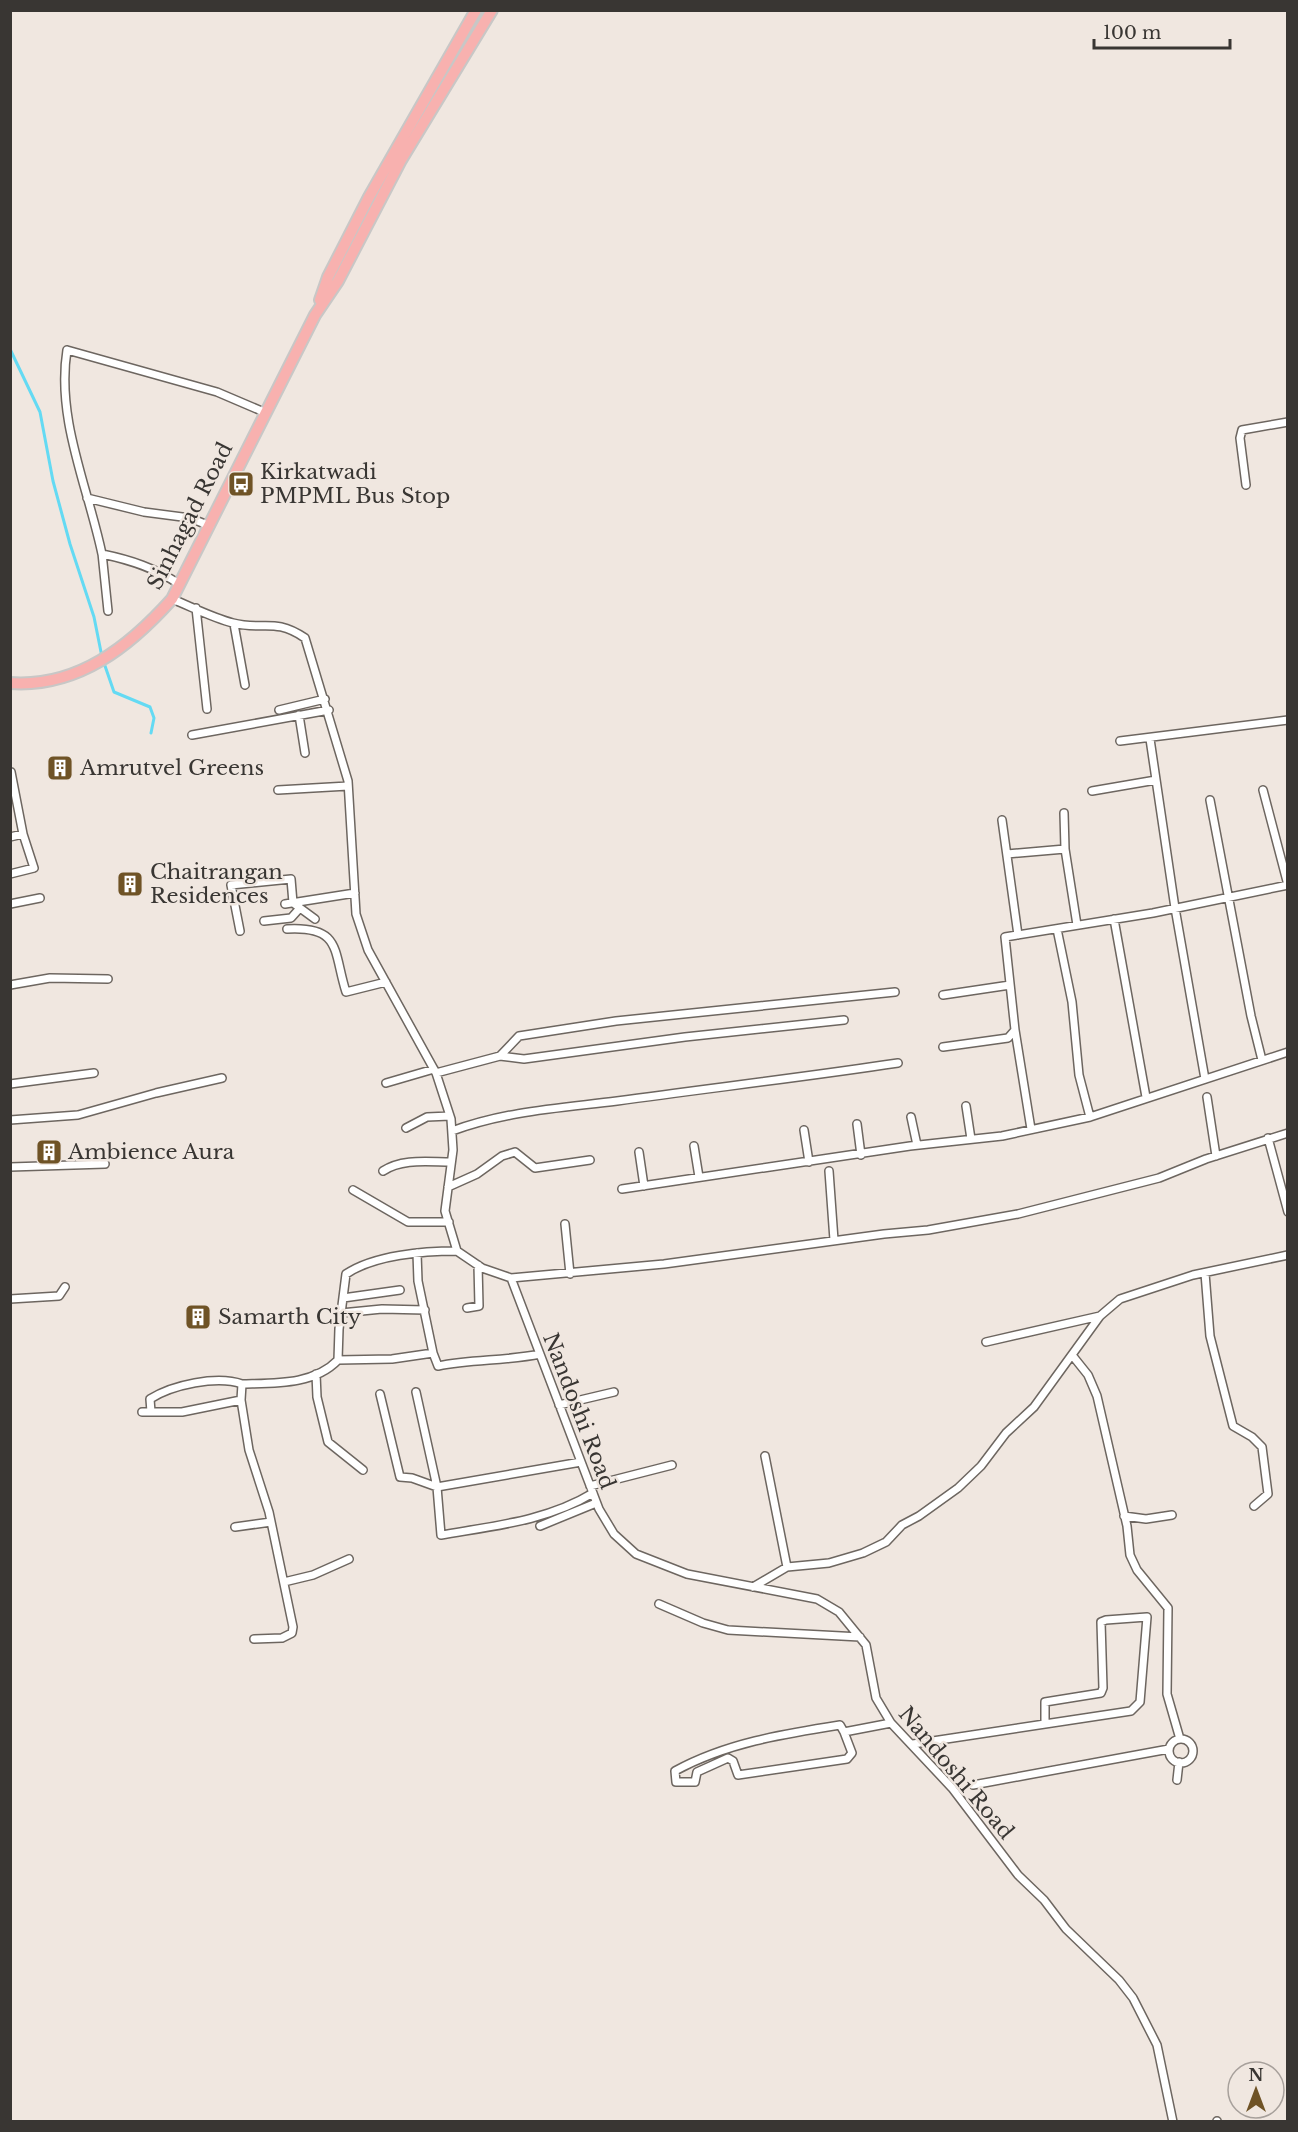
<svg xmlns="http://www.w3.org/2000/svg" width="1298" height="2132" viewBox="0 0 1298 2132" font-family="'Libre Baskerville',serif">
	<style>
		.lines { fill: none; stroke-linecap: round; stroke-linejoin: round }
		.stream { stroke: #64daf3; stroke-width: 3 }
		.street-casing { stroke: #6d6660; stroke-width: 10 }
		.primary-casing { stroke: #c8c7c6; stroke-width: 14 }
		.street { stroke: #fff; stroke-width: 7 }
		.primary { stroke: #f8b1af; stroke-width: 10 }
		.labels { text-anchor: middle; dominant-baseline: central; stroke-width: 5; stroke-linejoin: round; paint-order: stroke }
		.poi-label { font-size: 21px; fill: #393633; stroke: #f0e7e0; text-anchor: start }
		.street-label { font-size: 21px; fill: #393633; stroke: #f0e7e0 }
	</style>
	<rect width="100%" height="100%" fill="#f0e7e0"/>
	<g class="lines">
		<path class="stream" d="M10 349 40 412 53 481 70 544 94 617 102 657
			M104 663 114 692 150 707 154 718 151 733"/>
		<defs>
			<path id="street" d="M1246 485 1240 438 1242 430 1288 422
				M87 498 144 512 190 518 210 526
				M102 553 108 611
				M179 584C155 568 131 560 102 554 88 487 56 419 67 350L217 392 264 412
				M172 599C192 607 213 618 233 623 263 631 274 617 305 638L348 781 356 914 368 950 436 1073 451 1119 453 1150 445 1211 457 1251 482 1268 511 1278 599 1509 614 1534 636 1554 687 1574 817 1599 839 1612 866 1645 876 1698 891 1723 952 1788 1018 1875 1044 1900 1066 1929 1119 1980 1133 1998 1157 2045 1173 2122
				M196 608 207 709
				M234 624 245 685
				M279 710 325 699
				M299 715 305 753
				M192 735 329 710
				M1150 739 1175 908 1205 1079
				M1120 741 1288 720
				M11 772 23 834
				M278 790 348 786
				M1263 790 1288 885
				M1092 791 1156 780
				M1210 800 1251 1016 1262 1060
				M1064 813 1065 849 1077 925
				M1002 820 1018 935
				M10 837 23 834 34 868 10 874
				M1007 854 1065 849
				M10 904 40 898
				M285 904 355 893
				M1114 919 1146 1097
				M264 921 291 918 300 908 315 919
				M287 929C342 926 333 951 346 992L386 982
				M1057 929 1072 1002 1079 1075 1090 1117
				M240 931 231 885 291 879 293 903 300 908
				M10 985 50 978 108 979
				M943 995 1010 985
				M1015 1030 1031 1129
				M943 1047 1008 1038 1015 1030 1005 937 1153 913 1288 885
				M500 1056 524 1059 685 1037 844 1020
				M436 1073 500 1056 519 1036 616 1021 895 992
				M386 1083 434 1069
				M10 1084 94 1073
				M1207 1097 1216 1156
				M966 1106 971 1139
				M911 1117 917 1145
				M10 1120 78 1115 156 1093 222 1078
				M857 1124 861 1155
				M406 1128 427 1117 450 1116
				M804 1130 809 1162
				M452 1131C506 1111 561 1108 617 1101 711 1088 805 1077 898 1063
				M1268 1138 1288 1212
				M694 1146 699 1177
				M639 1152 644 1186
				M10 1167 105 1164
				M383 1171C402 1158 429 1162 451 1162
				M829 1171 834 1240
				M448 1187 477 1174 502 1156 515 1152 535 1168 590 1160
				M622 1189 910 1146 1002 1136 1090 1117 1288 1052
				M353 1190 408 1222H449
				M565 1224 570 1274
				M417 1253 418 1281 433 1353
				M1205 1273 1210 1336 1233 1426 1252 1437 1262 1447 1268 1494 1254 1506
				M511 1278 664 1264 884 1234 928 1230 1018 1214 1159 1178 1206 1159 1288 1133
				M343 1298 400 1290
				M10 1299 59 1296 65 1287
				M467 1308 479 1306 478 1265
				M341 1313 382 1309 425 1310
				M986 1342 1100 1316
				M1072 1355 1088 1375 1097 1396 1127 1526 1130 1555 1137 1570 1168 1608 1167 1694 1180 1739
				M338 1360 339 1329 346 1274C374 1255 424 1251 457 1251
				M316 1374 317 1397 328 1442 363 1470
				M416 1392 437 1487 441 1535C493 1526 547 1521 593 1493
				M380 1394 400 1477 412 1478 437 1487 581 1462
				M241 1400 249 1450 269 1512 293 1627 292 1633 282 1638 254 1639
				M559 1405 614 1392
				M142 1412H182L241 1400 242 1384
				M151 1412 150 1399C172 1385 217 1375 242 1384 275 1383 314 1385 338 1360L392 1359 433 1353 438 1366C472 1359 506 1361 540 1354
				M765 1456 787 1567
				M590 1486 672 1465
				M1124 1516 1146 1519 1172 1515
				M540 1526 596 1503
				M235 1527 271 1522
				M284 1582 313 1575 349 1559
				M753 1587 787 1567 829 1563 863 1553 886 1542 902 1525 919 1516 958 1488 981 1466 1006 1433 1034 1407 1100 1316 1120 1299 1193 1275 1288 1255
				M659 1604 703 1623 728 1630 860 1637
				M844 1732 852 1753 847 1759 738 1775 733 1761 728 1758 697 1772 695 1782H676L675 1771C726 1743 783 1734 840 1725L844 1732 891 1723
				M1169 1751a12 12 0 1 1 24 0a12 12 0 1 1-24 0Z
				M913 1744 1131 1711 1140 1702 1147 1617 1106 1620 1101 1622 1103 1688 1101 1693 1045 1702V1724
				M1177 1780 1179 1762
				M973 1785 1169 1749
				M1217 2122V2121"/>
			<path id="primary" d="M320 300 328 277 369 197 476 10
				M10 683C78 688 130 646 172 599L315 315 338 281 401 160 492 10"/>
		</defs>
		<use href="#street" class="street-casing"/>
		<use href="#primary" class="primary-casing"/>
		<use href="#street" class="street"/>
		<use href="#primary" class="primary"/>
	</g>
	<defs>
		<symbol id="bus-square" viewBox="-11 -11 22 22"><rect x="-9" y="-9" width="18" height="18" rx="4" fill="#6f5326" stroke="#f0e7e0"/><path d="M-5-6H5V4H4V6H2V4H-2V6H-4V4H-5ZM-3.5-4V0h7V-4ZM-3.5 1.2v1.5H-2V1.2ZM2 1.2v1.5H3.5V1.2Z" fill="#fff"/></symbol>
		<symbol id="building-square" viewBox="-11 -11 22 22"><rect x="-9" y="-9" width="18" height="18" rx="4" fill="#6f5326" stroke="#f0e7e0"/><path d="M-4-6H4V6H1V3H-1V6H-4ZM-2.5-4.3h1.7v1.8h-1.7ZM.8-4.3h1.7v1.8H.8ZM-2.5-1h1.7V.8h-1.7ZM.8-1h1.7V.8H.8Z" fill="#fff"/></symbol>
	</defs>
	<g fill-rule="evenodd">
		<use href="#bus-square" x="226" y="469" width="30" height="30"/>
		<use href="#building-square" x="45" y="753" width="30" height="30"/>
		<use href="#building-square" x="115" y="869" width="30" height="30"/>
		<use href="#building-square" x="34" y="1137" width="30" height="30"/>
		<use href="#building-square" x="183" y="1302" width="30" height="30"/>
	</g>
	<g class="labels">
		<g class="poi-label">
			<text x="260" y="472">Kirkatwadi<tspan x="260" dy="24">PMPML Bus Stop</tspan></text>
			<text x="80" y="768">Amrutvel Greens</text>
			<text x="150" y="872">Chaitrangan<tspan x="150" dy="24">Residences</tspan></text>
			<text x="68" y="1152">Ambience Aura</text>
			<text x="218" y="1317">Samarth City</text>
		</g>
		<g class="street-label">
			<text transform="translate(190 516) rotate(-63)">Sinhagad Road</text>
			<text transform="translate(579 1411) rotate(69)">Nandoshi Road</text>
			<text transform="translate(956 1773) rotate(50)">Nandoshi Road</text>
		</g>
	</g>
	<rect width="1298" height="2132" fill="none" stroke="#393633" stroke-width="24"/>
	<g transform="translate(1256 2090)"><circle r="28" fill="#f0e7e0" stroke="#a7a09b" stroke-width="1.5"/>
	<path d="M0-4.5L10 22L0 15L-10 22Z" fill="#6f5326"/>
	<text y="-9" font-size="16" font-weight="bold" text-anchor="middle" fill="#393633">N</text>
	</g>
	<path d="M1094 39v9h136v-9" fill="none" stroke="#393633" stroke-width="3"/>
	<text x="1103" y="39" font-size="18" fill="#393633" stroke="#f0e7e0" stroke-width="4.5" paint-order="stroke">100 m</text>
</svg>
